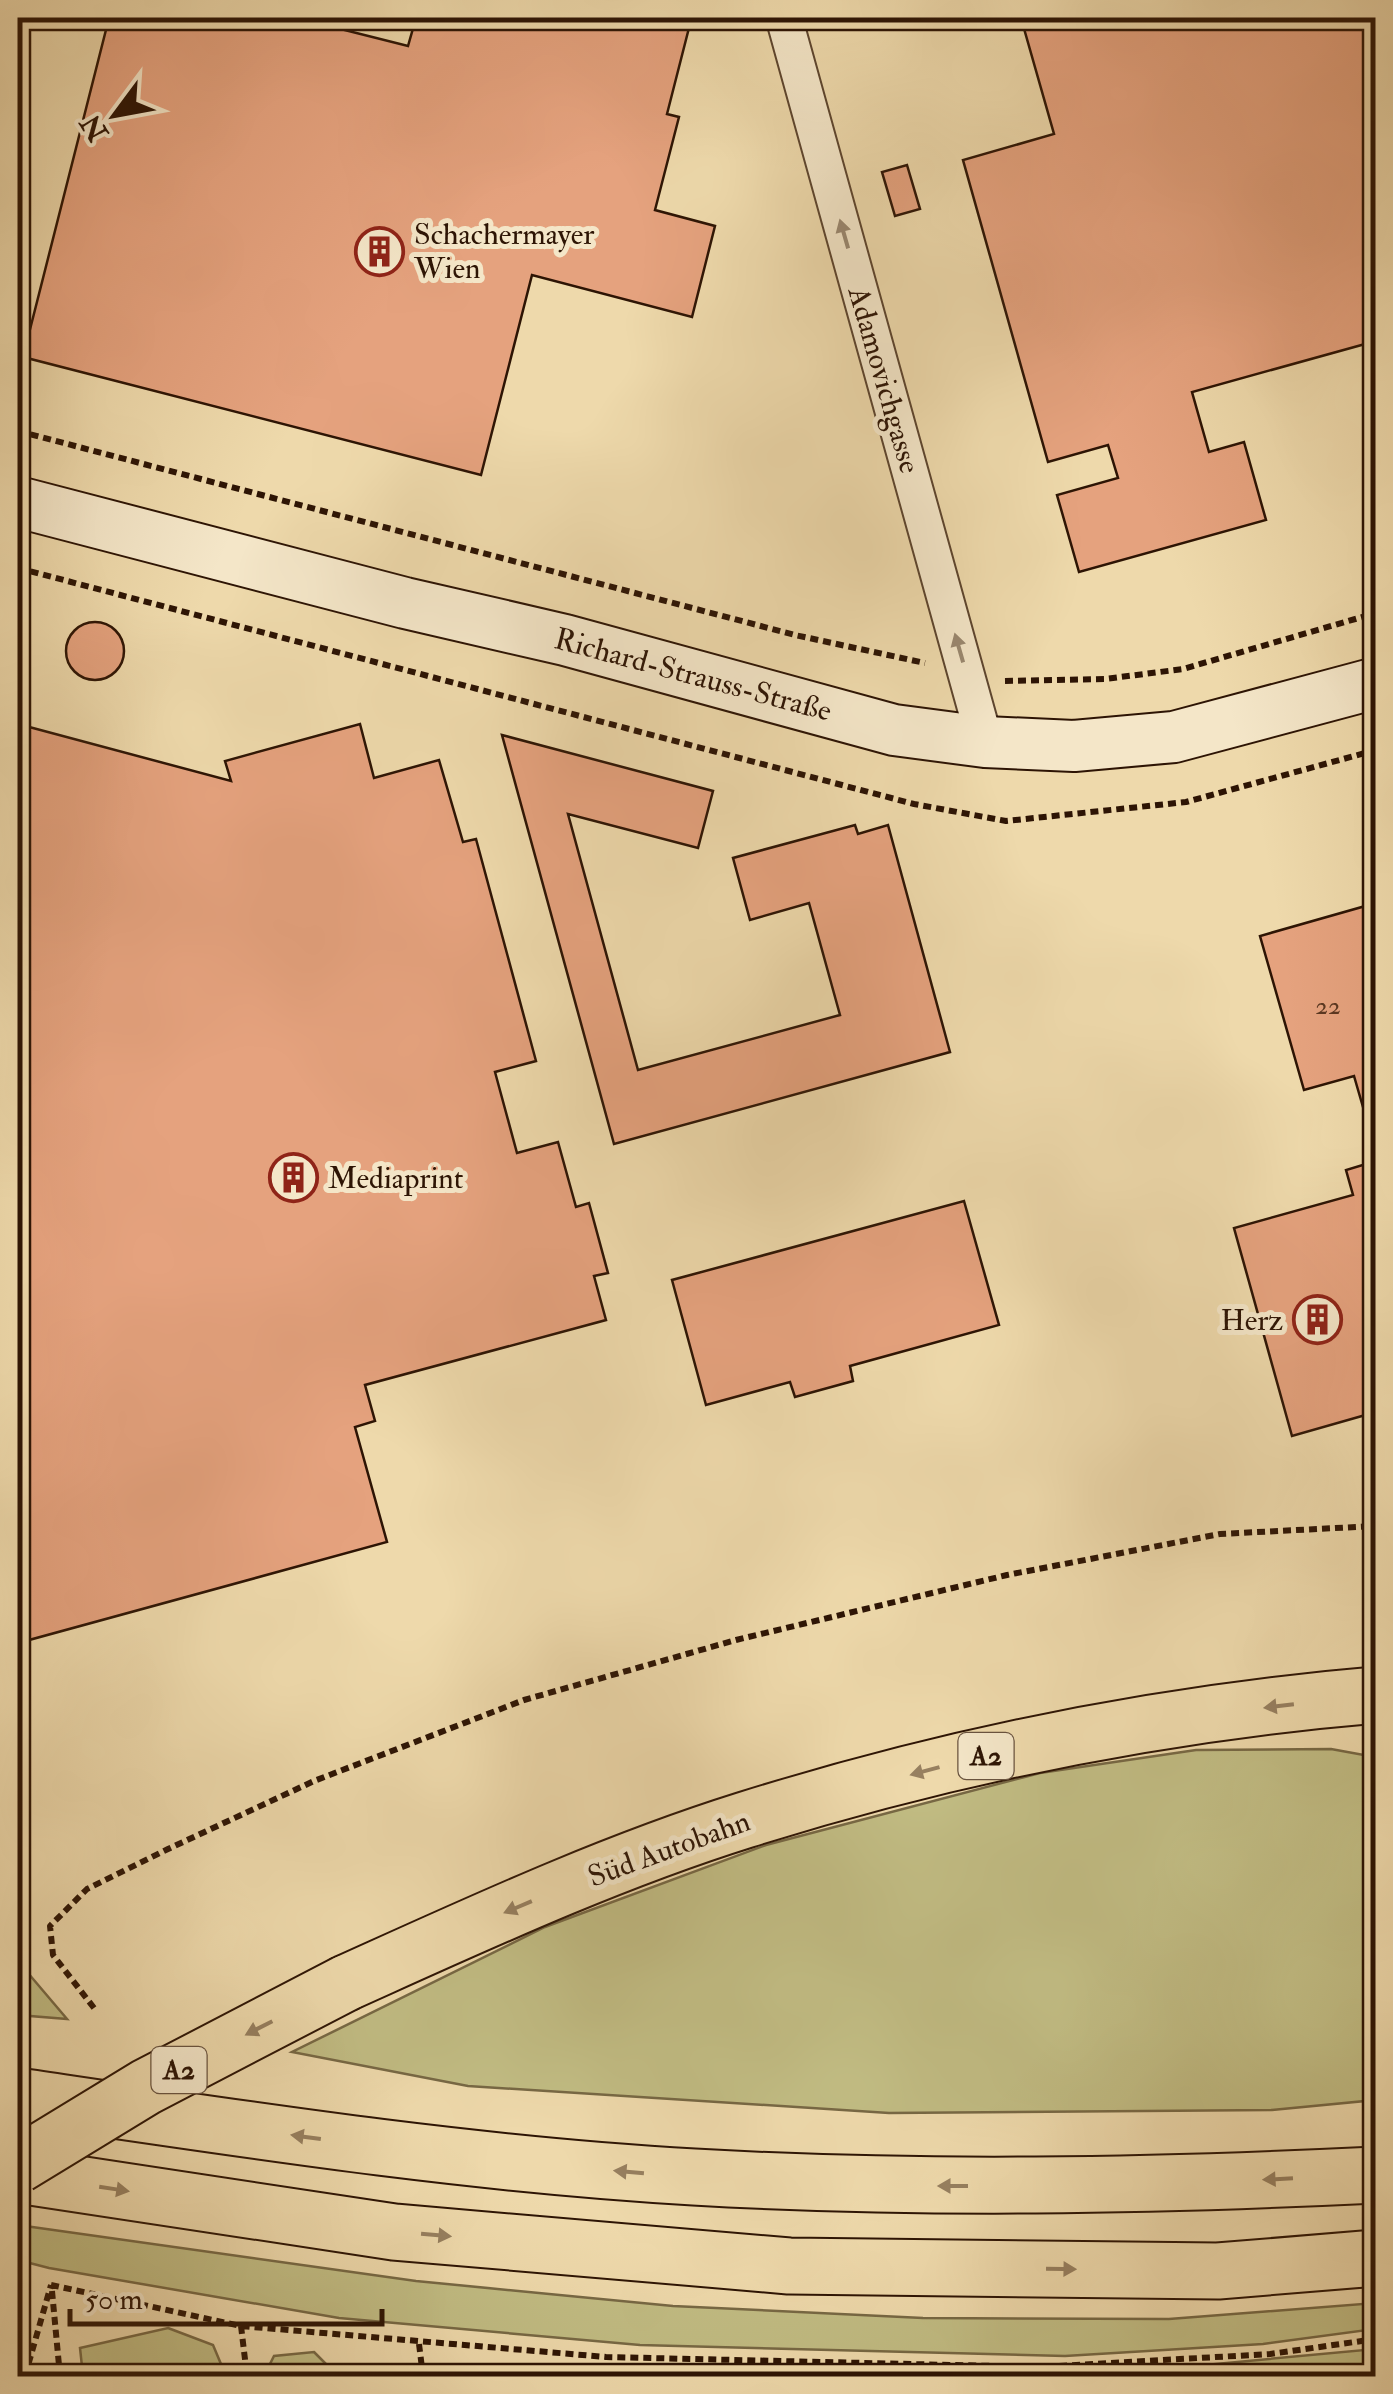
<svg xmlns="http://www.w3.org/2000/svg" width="1393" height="2394" viewBox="0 0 1393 2394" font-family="'IM FELL Double Pica',serif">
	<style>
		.green { fill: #c1bc83; stroke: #776844; stroke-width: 2.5 }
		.building { fill: #e5a27e; stroke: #2d1404; stroke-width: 2.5 }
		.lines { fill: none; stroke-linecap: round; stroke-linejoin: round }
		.street-casing { stroke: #5d452e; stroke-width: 39 }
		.secondary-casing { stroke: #2d1404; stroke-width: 54 }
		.highway-casing { stroke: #2d1404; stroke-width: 59 }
		.path { stroke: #2d1404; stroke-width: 6; stroke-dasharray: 8 5; stroke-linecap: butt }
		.street { stroke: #f4e6c8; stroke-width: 35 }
		.secondary { stroke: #f4e6c8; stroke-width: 50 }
		.highway { stroke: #eed9ab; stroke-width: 55 }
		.highway-bridge-casing { stroke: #2d1404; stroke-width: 59; stroke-linecap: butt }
		.highway-bridge { stroke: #eed9ab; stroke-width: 55 }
		.oneway { fill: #9a8870 }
		.oneway2 { fill: #978060 }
		.labels { text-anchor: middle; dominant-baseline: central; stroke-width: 10; stroke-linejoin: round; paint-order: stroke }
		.number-label { font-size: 25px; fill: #5b3822 }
		.shield { fill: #f4e6c8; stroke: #69533f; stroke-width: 2.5 }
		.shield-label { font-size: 28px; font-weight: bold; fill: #2d1404 }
		.poi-label { font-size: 30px; fill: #2d1404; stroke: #f4e6c8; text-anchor: start }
		.street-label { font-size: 30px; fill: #2d1404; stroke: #f4e6c8 }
	</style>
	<rect width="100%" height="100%" fill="#eed9ab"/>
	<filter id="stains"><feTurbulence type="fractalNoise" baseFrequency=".002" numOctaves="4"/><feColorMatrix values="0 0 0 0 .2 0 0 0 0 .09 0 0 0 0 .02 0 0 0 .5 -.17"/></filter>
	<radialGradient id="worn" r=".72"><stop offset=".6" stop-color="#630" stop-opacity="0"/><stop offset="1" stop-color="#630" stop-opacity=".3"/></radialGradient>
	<path class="green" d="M1331 1749 1375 1757V2100L1272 2110 889 2113 468 2086 292 2052 545 1927 766 1845 1040 1773 1196 1750Z
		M18 1970 28 1973 67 2019 18 2015Z
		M18 2225 416 2281 673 2306 923 2318 1169 2319 1375 2303V2329L1263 2344 1065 2356 640 2345 339 2318 49 2268 18 2260Z
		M168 2328 213 2345 226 2376H83L80 2348Z
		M1375 2349V2376H1087Z
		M314 2352 338 2376H264L274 2356Z"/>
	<path class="building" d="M109 18H297L408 46 416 18 691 20 667 114 679 117 655 210 715 226 692 317 532 275 481 475 23 357Z
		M1021 18H1376V81L1370 82 1376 102V341L1192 392 1209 452 1244 442 1266 520 1079 572 1057 495 1118 478 1108 445 1048 462 963 160 1054 134Z
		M907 165 920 209 895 216 882 172Z
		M66 651a29 29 0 1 1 58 0a29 29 0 1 1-58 0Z
		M18 724 231 781 225 761 360 724 374 778 439 760 463 842 476 839 536 1061 495 1072 517 1153 558 1142 576 1207 589 1203 608 1273 594 1276 606 1320 365 1385 375 1421 355 1427 387 1542 18 1643Z
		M502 735 713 791 698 848 568 814 638 1070 840 1015 809 903 750 920 733 858 855 825 858 834 888 825 950 1052 614 1144Z
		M1376 903V1152L1354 1076 1304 1090 1260 936Z
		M1376 1161V1412L1292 1436 1234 1228 1353 1195 1346 1170Z
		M964 1201 999 1325 850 1366 853 1381 795 1397 790 1382 706 1405 672 1280Z
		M18 1717 28 1756 18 1759Z"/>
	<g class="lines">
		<defs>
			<path id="street" d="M784 18 985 742"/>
			<path id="secondary" d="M18 502 405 603 565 640 894 730 985 742 1074 746 1174 737 1376 683"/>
			<path id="highway" d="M346 1983C477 1924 608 1863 745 1820 949 1756 1163 1713 1376 1695
				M18 2096C242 2129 467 2164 694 2177 922 2190 1148 2186 1376 2175
				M18 2175 394 2232 789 2266 1218 2271 1376 2258"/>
		</defs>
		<use href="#street" class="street-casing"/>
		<use href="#secondary" class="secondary-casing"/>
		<use href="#highway" class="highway-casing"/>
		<path class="path" d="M18 431 795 635 925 663
			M18 568 914 804 1006 821 1186 802 1376 750
			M1005 681 1105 679 1183 669 1376 613
			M94 2008 53 1955 50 1926 87 1889 168 1849 314 1781 524 1700 736 1640 1007 1575 1220 1534 1376 1526
			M51 2285 241 2326 606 2357 1040 2367 1270 2354 1376 2339
			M52 2291 60 2376
			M241 2326 247 2376
			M419 2344 423 2376
			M25 2376 51 2285"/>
		<use href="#street" class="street"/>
		<use href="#secondary" class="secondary"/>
		<use href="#highway" class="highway"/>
		<defs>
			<path id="highway-bridge" d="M18 2165 146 2087 346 1983"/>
		</defs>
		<use href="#highway-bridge" class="highway-bridge-casing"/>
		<use href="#highway-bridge" class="highway-bridge"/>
	</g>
	<defs><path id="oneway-solid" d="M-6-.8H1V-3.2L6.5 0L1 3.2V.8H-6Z" transform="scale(2.5)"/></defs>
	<g class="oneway">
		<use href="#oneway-solid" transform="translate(844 234) rotate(-106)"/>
		<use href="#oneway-solid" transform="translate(959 648) rotate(-106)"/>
	</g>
	<g class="oneway2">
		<use href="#oneway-solid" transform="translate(1279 1706) rotate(173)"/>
		<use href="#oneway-solid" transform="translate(925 1771) rotate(165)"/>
		<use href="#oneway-solid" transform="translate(518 1907) rotate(157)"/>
		<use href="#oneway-solid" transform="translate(259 2028) rotate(153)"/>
		<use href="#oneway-solid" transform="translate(306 2137) rotate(-172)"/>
		<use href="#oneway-solid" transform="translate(629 2172) rotate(-175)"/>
		<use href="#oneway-solid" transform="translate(1278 2179) rotate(177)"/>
		<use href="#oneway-solid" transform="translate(953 2186) rotate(180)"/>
		<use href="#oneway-solid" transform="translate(114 2189) rotate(9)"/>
		<use href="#oneway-solid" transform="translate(436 2235) rotate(5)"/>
		<use href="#oneway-solid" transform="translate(1061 2269) rotate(1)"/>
	</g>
	<defs>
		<symbol id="building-ring" viewBox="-11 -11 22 22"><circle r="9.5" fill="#f4e6c8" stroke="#8f2418" stroke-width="1.5"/><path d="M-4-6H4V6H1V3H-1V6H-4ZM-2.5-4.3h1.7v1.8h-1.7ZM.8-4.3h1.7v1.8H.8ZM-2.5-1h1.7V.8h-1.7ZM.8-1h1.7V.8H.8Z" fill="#8f2418"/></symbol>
	</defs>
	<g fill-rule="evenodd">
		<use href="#building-ring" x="352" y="224" width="55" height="55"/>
		<use href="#building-ring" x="266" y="1150" width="55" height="55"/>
		<use href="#building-ring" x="1290" y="1292" width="55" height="55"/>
	</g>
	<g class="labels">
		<g class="number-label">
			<text x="1328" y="1006">22</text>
		</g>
		<g class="shield">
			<rect x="958.5" y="1733" width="55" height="46" rx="8"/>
			<rect x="151.5" y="2047" width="55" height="46" rx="8"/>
		</g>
		<g class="shield-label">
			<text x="986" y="1756">A2</text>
			<text x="179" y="2070">A2</text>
		</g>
		<g class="poi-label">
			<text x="414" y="234">Schachermayer<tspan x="414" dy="34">Wien</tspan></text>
			<text x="328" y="1178">Mediaprint</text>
			<text x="1283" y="1320" text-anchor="end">Herz</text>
		</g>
		<g class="street-label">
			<text transform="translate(884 380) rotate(74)">Adamovichgasse</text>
			<text transform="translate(693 675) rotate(15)">Richard-Strauss-Straße</text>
			<text transform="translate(669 1849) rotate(-20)">Süd Autobahn</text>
		</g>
	</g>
	<rect width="1393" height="2394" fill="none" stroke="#eed9ab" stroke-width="60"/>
	<rect x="20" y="20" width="1353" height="2354" fill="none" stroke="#2d1404" stroke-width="5"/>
	<rect x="30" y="30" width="1333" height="2334" fill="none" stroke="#2d1404" stroke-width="2.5"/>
	<g transform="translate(115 115) rotate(238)" stroke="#f4e6c8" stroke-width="8" paint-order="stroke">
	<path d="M0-8L18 38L0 25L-18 38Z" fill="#2d1404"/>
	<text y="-15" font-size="28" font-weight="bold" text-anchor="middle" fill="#2d1404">N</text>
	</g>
	<path d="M70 2309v15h312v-15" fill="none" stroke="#2d1404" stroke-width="5"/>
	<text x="85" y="2309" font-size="30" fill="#2d1404" stroke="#f4e6c8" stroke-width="8" paint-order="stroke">50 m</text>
	<rect width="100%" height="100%" filter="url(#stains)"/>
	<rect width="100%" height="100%" fill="url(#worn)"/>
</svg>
